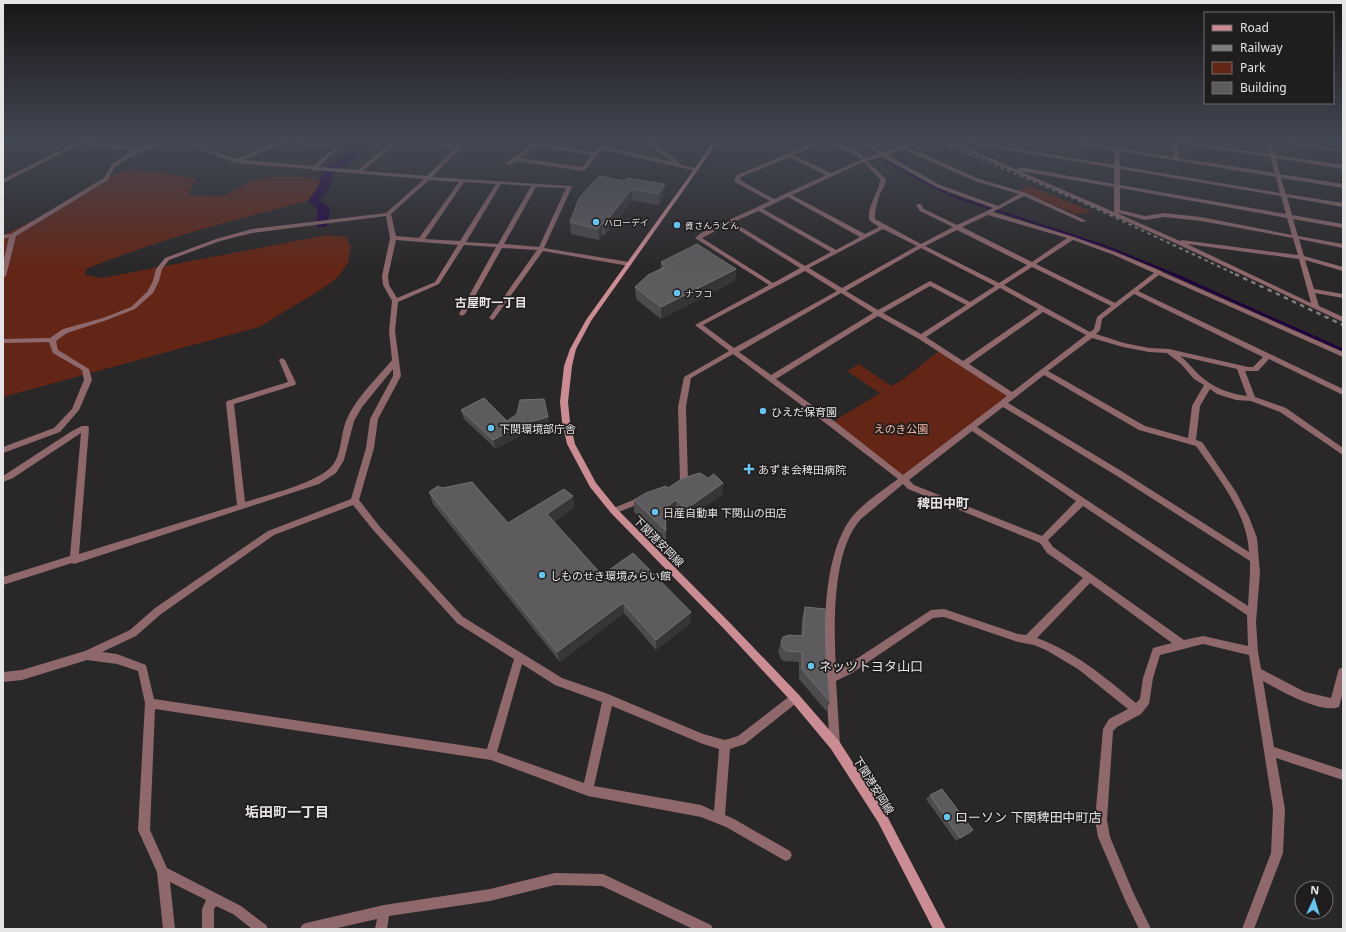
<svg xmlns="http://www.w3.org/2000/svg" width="1346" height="932" viewBox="0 0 1346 932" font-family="'Noto Sans','Noto Sans JP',sans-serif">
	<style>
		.green { fill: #632616 }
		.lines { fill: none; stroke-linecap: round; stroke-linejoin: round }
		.stream-far1 { stroke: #20003f; stroke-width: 2 }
		.stream { stroke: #20003f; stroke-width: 2.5 }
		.river { fill: #20003f; fill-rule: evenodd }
		.minor { fill: #8f686c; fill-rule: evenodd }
		.secondary { fill: #cb8c93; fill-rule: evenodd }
		.rail-far1 { stroke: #7f7d7e; stroke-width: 2; stroke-dasharray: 3.5 3.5; stroke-linecap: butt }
		.rail { stroke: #7f7d7e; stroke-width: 2.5; stroke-dasharray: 4.5 4.5; stroke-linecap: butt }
		.wall { fill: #4d4b4c }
		.shaded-wall { fill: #373537 }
		.building { fill: #5d5b5d; stroke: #727172 }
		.poi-dot { fill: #66c4ef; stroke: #201d1e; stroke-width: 1.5 }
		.labels { text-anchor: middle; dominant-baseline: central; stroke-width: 3.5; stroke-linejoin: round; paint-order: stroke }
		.far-poi-label { font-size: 9px; fill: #e6e5e5; stroke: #201d1e; text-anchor: start }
		.poi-label { font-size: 11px; fill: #e6e5e5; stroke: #201d1e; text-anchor: start }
		.park-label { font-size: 11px; fill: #fbb6a2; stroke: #201d1e }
		.street-label { font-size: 11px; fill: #e6e5e5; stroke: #201d1e }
		.neighbourhood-label { font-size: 12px; font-weight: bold; fill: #e7e3e5; stroke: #201d1e }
		.quarter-label { font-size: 13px; font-weight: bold; fill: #e7e3e5; stroke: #201d1e }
		.near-poi-label { font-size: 13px; fill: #e6e5e5; stroke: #201d1e; text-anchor: start }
		.near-neighbourhood-label { font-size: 14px; font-weight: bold; fill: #e7e3e5; stroke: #201d1e }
	</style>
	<rect width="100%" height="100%" fill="#292728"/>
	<path class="green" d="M126 170 165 172 196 179 188 195 223 196 255 179 269 177H305L326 180 327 184 322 197C242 218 162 238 86 269L85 275 102 278 327 235 346 237 351 246 348 263 338 277 322 289 259 327 3 397V235L47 214 95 182Z
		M1029 186 1093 212 1076 214 1019 191Z
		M940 350 1013 396 904 480 831 423 880 393 847 371 859 364 891 386 901 381Z"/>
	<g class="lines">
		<path class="stream-far1" d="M855 140 891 164 949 195 1105 246 1176 275"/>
		<path class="stream" d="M1173 274 1343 350"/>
		<path class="river" d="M361 140H372L349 162 336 170 332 177 331 185 320 200 330 208 328 224 326 227H318L316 224 318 209 308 201 319 185 320 177 328 166 341 158Z"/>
		<path class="minor" d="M164 140H170L128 158 114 168 108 180 16 236 6 276 3 278V264L9 237 3 239V235L11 234 104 178 112 164 133 151 80 144 5 182 3 183V179L79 141 139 148Z
			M176 140H182L236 159 268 146 256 140H262L272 144 288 141 321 144 337 140H344V141L321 146 288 143 274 147 243 160 313 166 337 146H339V148L318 167 358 170 394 140H399L363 171 427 176 453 150 432 140H438L455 148 461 140H465L458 151 432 177 571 186 572 187 544 248 629 262 632 264 629 266 543 251 494 319 492 320 489 318 537 250 502 248 465 314 462 316 459 314 496 247 464 245 439 284 398 302 395 331 401 376 378 419 374 448 359 500 380 527 463 617 562 678 608 694 703 734 725 740 738 736 791 695 795 693 799 695 800 698 799 701 745 744 730 749 725 815 734 819 790 851 792 855 790 859 786 861 782 859 726 827 701 817 588 796 491 760 155 709 150 830 167 868 241 906 266 925 268 929H252L233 914 216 906 214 909V929H202V909L206 900 170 882 175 929H163L157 872 138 830 145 703 138 671 117 664 87 660 22 680 3 682V672L22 670 85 651 130 630 155 608 268 531 351 499 366 448 370 419 393 376V369L362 407 354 421 344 460 336 473 319 484 74 564 72 563 3 585V577L70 556 81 433 13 478 3 482V476L72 431 82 426H88L89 428 79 554 237 505 226 403 227 401 288 382 279 360 282 358 285 360 296 383 295 385 234 404 245 502C268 495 312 484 329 469 342 458 340 436 346 421 355 399 377 378 392 360L389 331 392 301 383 285 382 276 390 238 386 216 252 233 220 241 169 260 162 269 159 281 153 293 135 309 107 320 67 333 56 341 58 350 89 369 92 380 79 410 60 432 3 453V447L54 428 72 409 84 380 82 370 53 353 49 342 3 343V339L50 338 63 329 103 318 131 307 147 292 153 281 156 269 165 258 216 239 252 229 386 213 424 179 315 170 313 171 311 169 236 163ZM429 180 459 182 419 238 396 236 391 214ZM464 182 496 184 460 241 425 239ZM501 184 531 186 498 244 466 242ZM536 187 566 188 539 247 504 244ZM396 240 458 245 435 282 397 298 389 285 388 276ZM353 505 374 531 457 623 514 659 487 749 154 699 146 665 117 654 102 652 136 636 161 614 274 535ZM522 664 555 685 602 702 584 783 497 752ZM612 706 703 744 719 749 714 811 701 805 594 786Z
			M642 140C655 140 669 154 679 162V164L698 169 695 171 602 149 585 170 583 171 516 161 510 165 505 164 534 143 594 152 601 146 673 162ZM535 146 592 155 582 167 519 158Z
			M821 140H831L861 154 865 158 879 154 860 140H865L883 153 918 140H924L908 147 979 179 1026 193 1087 221 1082 222 1024 196 993 212 1074 237 1118 253 1161 271 1162 272 1343 352V357L1159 275 1138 291 1343 389V395L1269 359 1258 371H1245L1255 397 1286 408 1343 448V455L1280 412 1251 401 1236 400 1217 394 1210 389 1200 406 1196 440 1202 442 1236 492 1249 517 1257 538 1260 573 1256 622 1258 652 1261 669 1305 692 1331 698 1338 672 1339 669 1343 667V692L1339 707C1321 714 1279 690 1263 681L1274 747 1343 770V780L1276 758 1285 809 1283 853 1254 929H1242L1271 853 1273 809 1249 655 1203 644 1160 655 1153 678 1149 704 1141 714 1117 727 1113 731 1107 820 1110 837 1133 892 1151 929H1139L1125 900 1098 837 1095 820 1103 729 1109 719 1128 709 1078 669 1046 650 1034 645 1018 642 944 617 933 618 852 673 836 681 840 745 839 749 835 750 831 749 830 745C826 683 814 573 849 521 859 506 883 490 898 479L828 425 733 354 691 378 686 407 688 483 687 485 678 488 675 487 674 485 675 483 680 481 678 407 684 377 729 351 695 325 769 285 695 238 701 233 770 201 735 182 734 181 737 175ZM826 141 857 156 861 160 831 173 793 155ZM903 149 975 181 1019 194 998 206 940 185 887 155ZM789 157 826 175 774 199 740 180 741 177ZM882 157 936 187 993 208 957 225 924 209 921 204H917L916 205 920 211 953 227 921 244 875 219C874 214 878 199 880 194 882 189 886 185 886 179L867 161ZM863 162 880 179V181C878 193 865 210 870 221L879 227 865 234 792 195ZM788 197 860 237 836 250 763 209ZM759 211 831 252 805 266 733 222ZM988 215 1067 238 1032 262 962 227ZM729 224 800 268 773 283 702 238ZM883 229 917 246 842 288 809 268ZM957 230 1027 265 999 283 925 246ZM1073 240 1114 255 1154 273 1115 303 1036 264ZM921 248 995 286 970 302 930 281 878 310 846 291ZM1032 267 1111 306 1097 317 1094 329 1090 332 1004 285ZM805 271 837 291 734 348 703 325ZM930 286 966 305 921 334 883 313ZM1000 288 1038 309 963 361 926 337ZM841 293 873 313 771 375 739 352ZM1134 294 1263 357 1253 367H1248L1169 349 1149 348 1124 343 1096 334 1100 330 1102 319ZM1043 312 1086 335 1012 392 969 364ZM878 316 919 339 1007 396 903 475 834 421 776 379ZM1092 338 1123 347 1149 352 1167 353 1181 364 1194 379 1204 385 1192 406 1188 438 1145 426 1048 371ZM1180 356 1237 369 1247 396C1229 394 1212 387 1198 374 1192 368 1187 361 1180 356ZM1044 375 1139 430 1196 446C1218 478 1247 512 1249 552L1123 472 1008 403ZM1003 407 1117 476 1250 561V573L1248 606 1180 562 977 427ZM972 431 1076 501 1042 536 914 485 909 480ZM903 484 908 489 1040 543 1047 553 1083 578 1026 635 1018 634 944 609 931 610 844 667 836 671C834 629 831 551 861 519ZM1083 506 1247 615 1248 646 1203 636 1184 640 1053 547 1048 540ZM1090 583 1172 643 1153 648 1143 678 1140 699 1136 703C1105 677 1075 652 1037 638Z
			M942 140H948L1114 212V187L1020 171 1017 169 1020 167 1114 184V168L956 141 954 140H964L1114 165 1115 150 1061 141 1059 140H1069L1173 157 1172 142 1166 140H1176L1270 154 1266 140H1270L1275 155 1343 165V169L1276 158 1280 174 1343 184V188L1281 178 1286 194 1343 203V207L1287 197 1292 215 1343 224V228L1293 219 1298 236 1343 244V248L1299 239 1304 256 1343 267V271L1305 260 1314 289 1343 294V298L1315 293 1319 306 1343 317V322L1173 242ZM1177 143 1270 157 1275 173 1178 158ZM1119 151 1276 177 1280 193 1120 166ZM1120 169 1281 196 1286 214 1120 185ZM1120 188 1287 218 1292 235 1201 217 1164 213 1145 216 1120 210ZM1119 213 1145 220 1164 217 1201 221 1293 238 1298 255 1182 240 1180 241 1119 214ZM1187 244 1299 259 1311 303Z
			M1271 140H1281L1343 150V152L1273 141Z
			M643 496 646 497 647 499 646 501 614 514 611 513 610 511 611 509Z
			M555 873 603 874 711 925 713 929H693L602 886 555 885 490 901 389 916 387 929H375L377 919 333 929H300L302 925 306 923 384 905 490 889Z"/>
		<path class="secondary" d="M712 140H716L712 150 591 321 576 349 572 366 568 402 570 422 575 444 596 483 617 509 732 625 799 695 839 741 886 814 946 929H933L878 822 831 749 791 701 726 631 611 513 590 487 567 444 562 422 560 402 564 366 570 349 586 320 708 150Z"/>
		<path class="rail-far1" d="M936 140 1082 202 1237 275"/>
		<path class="rail" d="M1235 274 1343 325"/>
	</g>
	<path class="wall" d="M599 176 665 195 659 205 632 200 605 235H602L599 240 571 234 570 222Z
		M661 262 736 269 735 281 661 319 636 299 635 287 661 268Z
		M461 410 507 421 550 426 527 432 496 449 464 419Z
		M708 478 723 483V494L685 520 676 512 667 518 666 523V542L634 512V500L668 488Z
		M429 492 508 523 575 507 554 522 602 575 691 612V623L656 650 624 613 560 662 433 504Z
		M805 607 826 659 830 702 826 711 799 679V662L784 661 781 659 778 652 781 642 801 636 802 618Z
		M930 795 973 830 969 834 956 841 926 799Z"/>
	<path class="shaded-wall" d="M665 184V195L659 205V194Z
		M632 189V200L605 235 604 224Z
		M602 223V235L599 240 598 229Z
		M736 269 735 281 661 319V307Z
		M548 417 550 426 527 432 496 449 493 440 525 423Z
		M723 483V494L685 520 686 509Z
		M573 496 575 507 550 525 547 514Z
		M676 500V512L667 518 665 525V514L667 507Z
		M623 603 624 613 560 662 557 652Z
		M691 612V623L656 650V640Z
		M973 830 969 834 956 841 960 838Z"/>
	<path class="building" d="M599 176 625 181 627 178 665 184 659 194 632 189 604 224 602 223 598 229 570 222 579 198Z
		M697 244 736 269 661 307 635 287 648 275 665 267 661 262Z
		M484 398 507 421 517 414 520 400 544 399 548 417 525 423 493 440 461 410Z
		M700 473 708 478 714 474 723 483 686 509 676 500 667 507 665 514 666 531 634 500 646 493 666 486 668 488 683 478Z
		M472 482 508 523 564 489 573 496 547 514 602 575 633 553 691 612 656 640 623 603 557 652 429 492 438 486 442 488Z
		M805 607 825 609 826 659 830 702 802 669V652L787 651 783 648 781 642 783 637 789 635 803 636Z
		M942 789 973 830 960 838 930 795Z"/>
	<linearGradient id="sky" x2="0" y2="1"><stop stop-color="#171516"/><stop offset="0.52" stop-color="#434753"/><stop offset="1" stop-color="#434753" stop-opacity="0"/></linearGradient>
	<rect width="1346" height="270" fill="url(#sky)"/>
	<g class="poi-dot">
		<circle cx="596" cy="222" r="4"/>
		<circle cx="677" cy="225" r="4"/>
		<circle cx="677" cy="293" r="4"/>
		<circle cx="763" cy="411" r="4"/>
		<circle cx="491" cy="428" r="4"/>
		<path d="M747 463h4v4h4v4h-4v4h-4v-4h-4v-4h4z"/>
		<circle cx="655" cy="512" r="4"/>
		<circle cx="542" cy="575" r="4"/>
		<circle cx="811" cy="666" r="4"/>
		<circle cx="947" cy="817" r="4"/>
	</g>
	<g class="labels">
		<g class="far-poi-label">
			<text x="604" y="222">ハローデイ</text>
			<text x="685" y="225">資さんうどん</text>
			<text x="685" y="293">ナフコ</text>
		</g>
		<g class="poi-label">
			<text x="771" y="411">ひえだ保育園</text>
			<text x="499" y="428">下関環境部庁舎</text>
			<text x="758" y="469">あずま会稗田病院</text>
			<text x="663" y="512">日産自動車 下関山の田店</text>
			<text x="550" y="575">しものせき環境みらい館</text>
		</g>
		<g class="park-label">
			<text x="901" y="428">えのき公園</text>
		</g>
		<g class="street-label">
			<text transform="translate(659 541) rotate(45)">下関港安岡線</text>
			<text transform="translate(874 785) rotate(58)">下関港安岡線</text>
		</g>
		<g class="neighbourhood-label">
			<text x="491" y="302">古屋町一丁目</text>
		</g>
		<g class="quarter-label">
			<text x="943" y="503">稗田中町</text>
		</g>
		<g class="near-poi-label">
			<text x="819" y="666">ネッツトヨタ山口</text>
			<text x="955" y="817">ローソン 下関稗田中町店</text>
		</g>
		<g class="near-neighbourhood-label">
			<text x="287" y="811">垢田町一丁目</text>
		</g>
	</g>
	<rect width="1346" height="932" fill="none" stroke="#e6e5e5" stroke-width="8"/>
	<rect x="1204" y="12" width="130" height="92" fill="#201d1e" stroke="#6f6d6e"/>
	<rect x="1212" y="25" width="20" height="6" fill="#cb8c93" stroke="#6f6d6e"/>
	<text x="1240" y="32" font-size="12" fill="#e6e5e5">Road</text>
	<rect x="1212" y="45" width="20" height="6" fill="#7f7d7e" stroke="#6f6d6e"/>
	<text x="1240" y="52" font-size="12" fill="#e6e5e5">Railway</text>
	<rect x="1212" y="62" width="20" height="12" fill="#632616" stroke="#6f6d6e"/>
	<text x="1240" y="72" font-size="12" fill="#e6e5e5">Park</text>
	<rect x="1212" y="82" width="20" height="12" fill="#5d5b5d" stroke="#6f6d6e"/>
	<text x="1240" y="92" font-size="12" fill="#e6e5e5">Building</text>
	<g transform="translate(1314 900) rotate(4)"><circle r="19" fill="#201d1e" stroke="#6f6d6e"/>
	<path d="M0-3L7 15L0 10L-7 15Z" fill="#66c4ef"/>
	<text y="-6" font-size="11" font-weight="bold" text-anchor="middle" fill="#e6e5e5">N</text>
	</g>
</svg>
